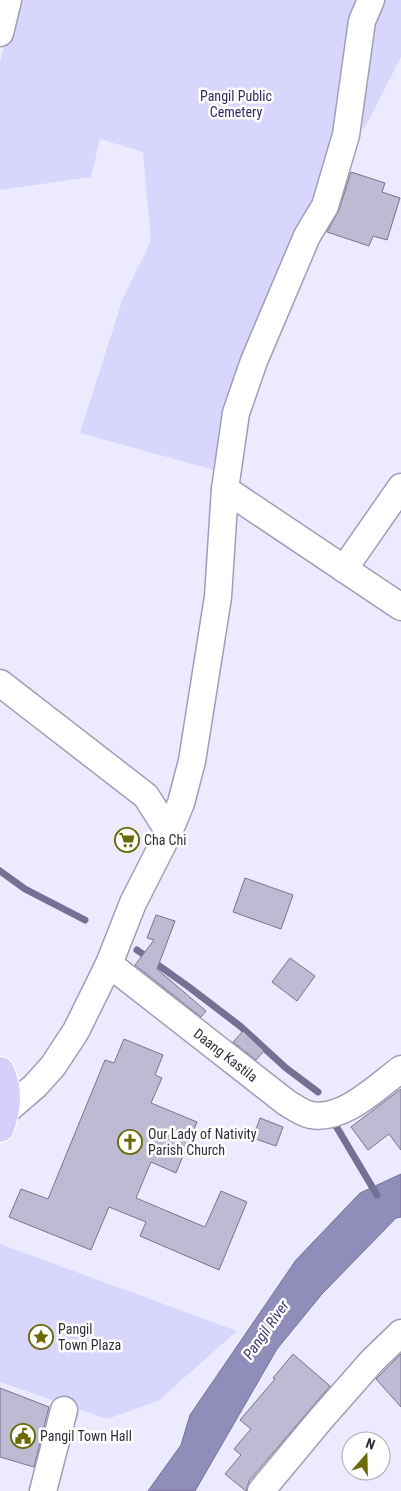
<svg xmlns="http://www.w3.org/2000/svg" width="401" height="1491" viewBox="0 0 401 1491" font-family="'Roboto Condensed',sans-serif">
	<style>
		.green { fill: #d9d6fd }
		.water { fill: #918dbb; stroke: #747194 }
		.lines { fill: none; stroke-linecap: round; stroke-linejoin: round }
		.stream { stroke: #747194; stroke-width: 7 }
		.building { fill: #bdbbd4; stroke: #77758c }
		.minor-casing { stroke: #a09eb7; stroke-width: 29 }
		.major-casing { stroke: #fff; stroke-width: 30 }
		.minor { stroke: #fff; stroke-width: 26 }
		.major { stroke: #d4d0fa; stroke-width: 28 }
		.labels { text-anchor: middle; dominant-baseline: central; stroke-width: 5; stroke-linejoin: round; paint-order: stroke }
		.park-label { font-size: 14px; fill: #352963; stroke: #fff }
		.poi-label { font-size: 14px; fill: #302f39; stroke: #fff; text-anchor: start }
		.street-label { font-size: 14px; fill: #302f39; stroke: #fff }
		.water-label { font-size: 15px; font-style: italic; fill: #423873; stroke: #fff }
	</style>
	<rect width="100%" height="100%" fill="#ebeafe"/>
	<path class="green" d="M17 0H401V57L365 127 334 140 218 471 80 433 123 298 151 241 143 152 100 139 91 177 0 190V62Z
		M0 1244 237 1331 158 1401 107 1419 0 1382Z"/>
	<path class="water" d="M401 1174V1217L396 1218 322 1294 277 1349 195 1491H148L181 1445 190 1415 296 1260 360 1193Z"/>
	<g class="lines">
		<path class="stream" d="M0 871 25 889 85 920
			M137 950 189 987 240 1026 286 1068 318 1092
			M336 1126 377 1195"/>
	</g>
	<path class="building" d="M351 172 385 183 382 192 400 198 387 240 373 236 369 246 327 232 339 210Z
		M245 878 293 895 281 929 233 912Z
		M156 915 175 921 157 969 206 1011 201 1017 135 965 154 940 147 938Z
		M290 958 315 976 297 1001 272 982Z
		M243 1031 264 1051 256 1060 233 1042Z
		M124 1039 163 1055 155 1075 162 1078 151 1103 197 1122 176 1173 151 1162 136 1198 205 1227 221 1191 247 1202 219 1270 140 1236 146 1222 109 1207 91 1250 9 1217 21 1189 48 1199 105 1060 114 1063Z
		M401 1089V1150L389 1134 368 1150 351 1127Z
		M260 1118 283 1127 276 1146 253 1138Z
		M293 1354 330 1386 249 1481 246 1491 225 1474 241 1455 234 1449 251 1429 240 1420 275 1379 273 1378Z
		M401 1354V1407L376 1379Z
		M0 1388 49 1407 34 1467 0 1457Z"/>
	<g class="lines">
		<defs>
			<g id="minor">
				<path d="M0 33 8 0"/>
				<path d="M225 489 401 607"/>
				<path d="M344 569 401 487"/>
				<path d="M0 683 146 796 169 832"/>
				<path id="s1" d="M109 964 287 1103C294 1107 303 1114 311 1115 343 1121 377 1087 401 1069"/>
				<path d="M6 1111 35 1086 53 1066 76 1031 109 964 133 903 169 832 181 803 192 761 218 597 225 489 236 413 254 361 307 236 325 206 346 135 362 21 371 0"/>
				<path d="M43 1491 64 1410"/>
				<path d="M261 1491 320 1420 372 1361 401 1333"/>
			</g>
			<path id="major" d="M0 1071C9 1090 7 1108 0 1128"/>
		</defs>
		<use href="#minor" class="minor-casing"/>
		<use href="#major" class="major-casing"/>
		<use href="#minor" class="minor"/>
		<use href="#major" class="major"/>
	</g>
	<defs>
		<symbol id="supermarket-ring" viewBox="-11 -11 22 22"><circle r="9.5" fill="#fff" stroke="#6c6a07" stroke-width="1.5"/><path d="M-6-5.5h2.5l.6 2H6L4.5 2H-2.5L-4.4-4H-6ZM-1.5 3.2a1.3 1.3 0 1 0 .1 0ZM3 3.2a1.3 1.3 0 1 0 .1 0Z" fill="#6c6a07"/></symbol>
		<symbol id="church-ring" viewBox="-11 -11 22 22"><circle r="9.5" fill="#fff" stroke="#6c6a07" stroke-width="1.5"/><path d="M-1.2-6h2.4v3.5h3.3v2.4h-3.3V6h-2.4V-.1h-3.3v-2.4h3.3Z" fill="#6c6a07"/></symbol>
		<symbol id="sight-ring" viewBox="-11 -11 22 22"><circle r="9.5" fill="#fff" stroke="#6c6a07" stroke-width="1.5"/><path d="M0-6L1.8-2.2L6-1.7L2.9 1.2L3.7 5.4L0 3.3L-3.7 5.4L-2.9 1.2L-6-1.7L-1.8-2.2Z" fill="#6c6a07"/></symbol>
		<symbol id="civic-ring" viewBox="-11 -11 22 22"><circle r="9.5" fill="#fff" stroke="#6c6a07" stroke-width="1.5"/><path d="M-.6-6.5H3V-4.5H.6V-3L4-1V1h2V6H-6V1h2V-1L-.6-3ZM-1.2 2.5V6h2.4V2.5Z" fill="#6c6a07"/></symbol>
	</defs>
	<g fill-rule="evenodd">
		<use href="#supermarket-ring" x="113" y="826" width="28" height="28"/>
		<use href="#church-ring" x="116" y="1128" width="28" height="28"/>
		<use href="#sight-ring" x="27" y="1323" width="28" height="28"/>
		<use href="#civic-ring" x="9" y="1422" width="28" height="28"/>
	</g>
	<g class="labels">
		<g class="park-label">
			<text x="236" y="96">Pangil Public<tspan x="236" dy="16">Cemetery</tspan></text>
		</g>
		<g class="poi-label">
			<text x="144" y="840">Cha Chi</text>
			<text x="148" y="1134">Our Lady of Nativity<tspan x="148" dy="16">Parish Church</tspan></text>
			<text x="58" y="1329">Pangil<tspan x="58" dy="16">Town Plaza</tspan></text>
			<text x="40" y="1436">Pangil Town Hall</text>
		</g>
		<g class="street-label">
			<text stroke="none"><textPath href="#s1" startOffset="148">Daang Kastila</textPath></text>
		</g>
		<g class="water-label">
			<text transform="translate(266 1330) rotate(-55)">Pangil River</text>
		</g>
	</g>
	<g transform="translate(366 1456) rotate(20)"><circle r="24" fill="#ffffff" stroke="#acacb0"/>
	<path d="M0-4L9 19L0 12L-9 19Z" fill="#6c6a07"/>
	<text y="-8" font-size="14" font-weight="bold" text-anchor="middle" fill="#302f39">N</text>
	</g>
</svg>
